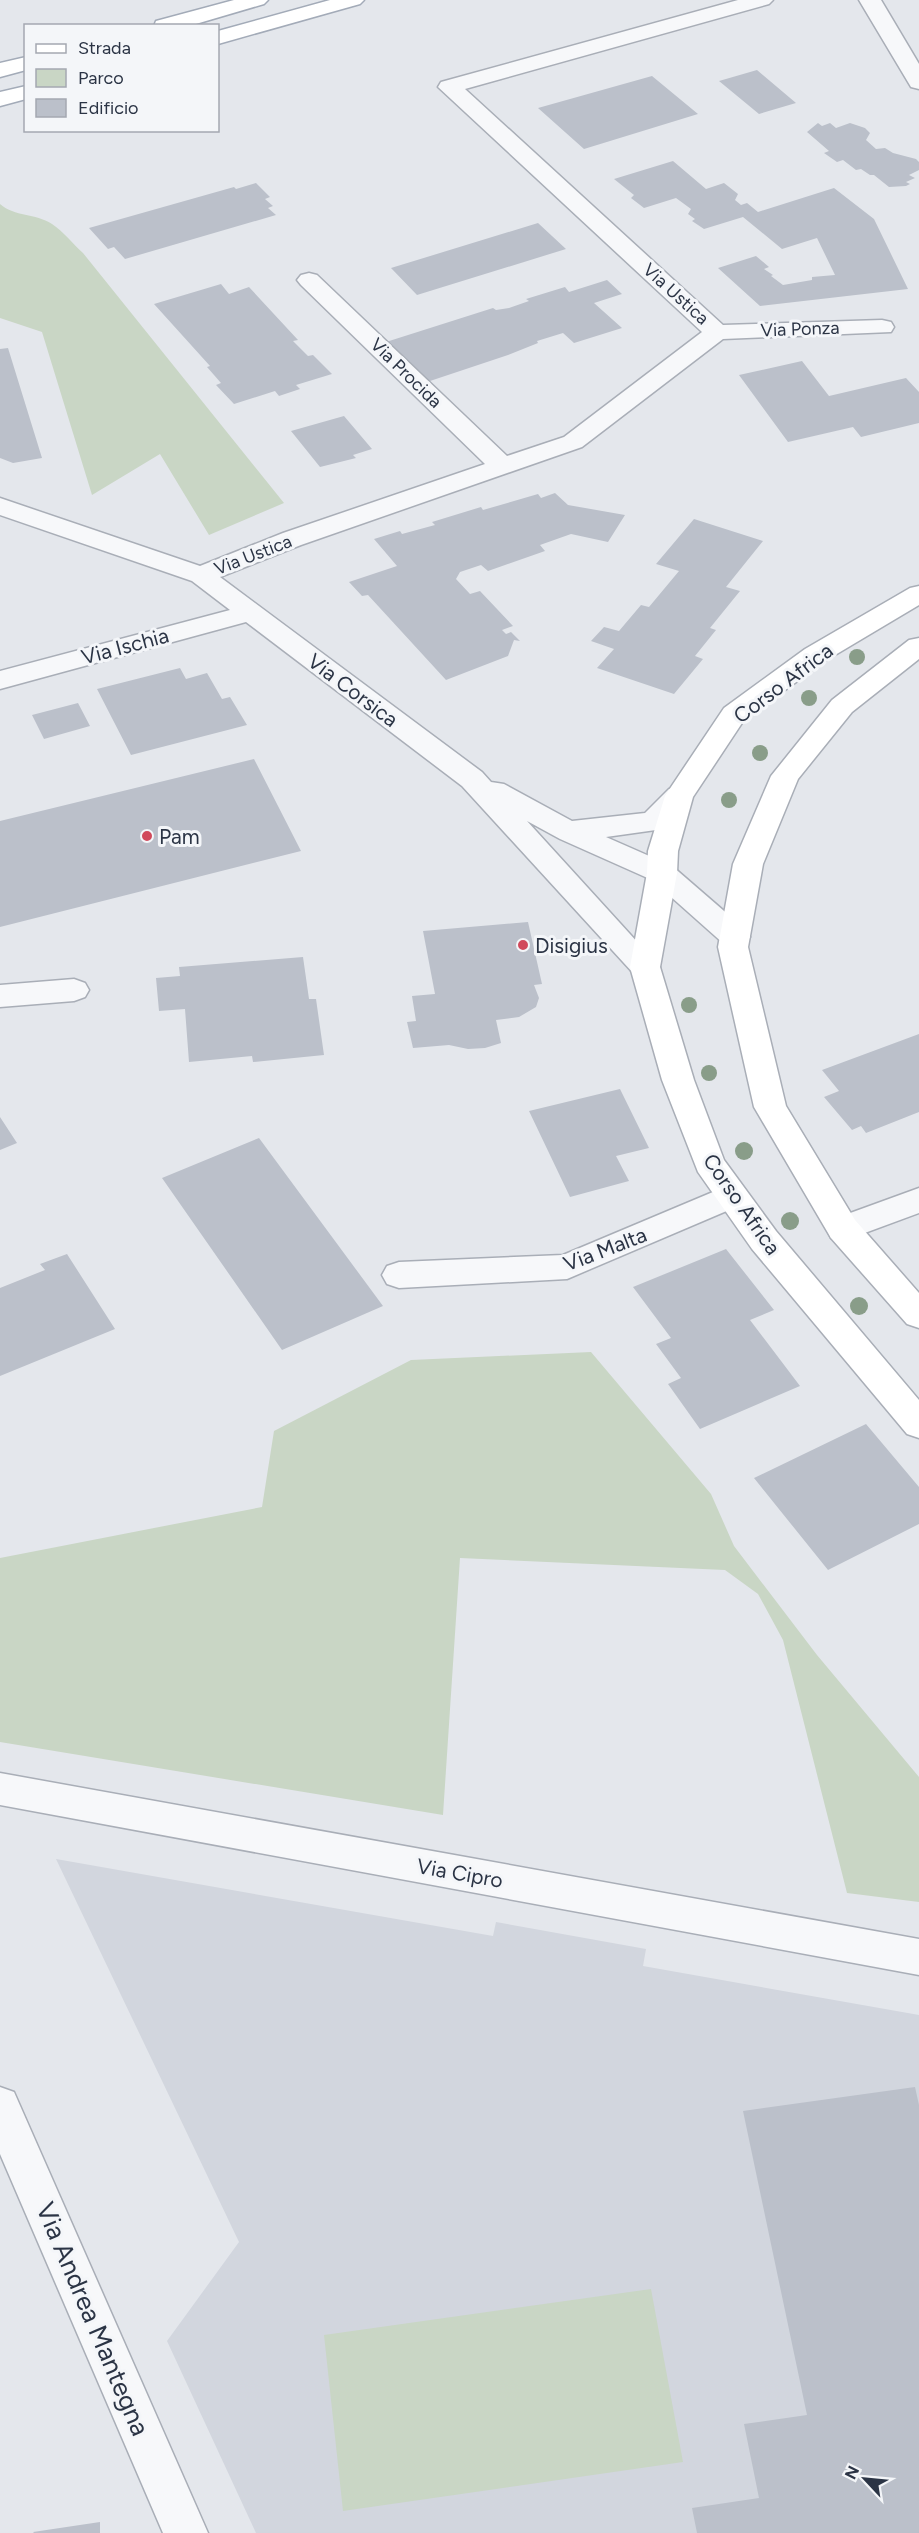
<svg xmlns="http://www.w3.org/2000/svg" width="919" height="2533" viewBox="0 0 919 2533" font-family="Figtree,sans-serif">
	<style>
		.built { fill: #d2d6de }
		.green { fill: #c9d6c5 }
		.building { fill: #bbc0ca }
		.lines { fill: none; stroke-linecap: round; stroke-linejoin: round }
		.street-casing { stroke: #a9aeb7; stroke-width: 3 }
		.secondary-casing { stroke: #a9aeb7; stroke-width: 3 }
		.primary-casing { stroke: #a3abb8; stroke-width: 3 }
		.street { fill: #f7f8fa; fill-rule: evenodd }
		.secondary { fill: #fff; fill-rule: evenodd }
		.primary { fill: #fff; fill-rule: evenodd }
		.tree { fill: #899d89 }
		.poi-dot { fill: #d1495b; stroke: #f4f6f9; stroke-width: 2 }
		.labels { text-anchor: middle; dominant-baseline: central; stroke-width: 6; stroke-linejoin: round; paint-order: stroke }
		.far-street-label { font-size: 18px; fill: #2b3445; stroke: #f4f6f9 }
		.street-label { font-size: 21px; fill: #2b3445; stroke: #f4f6f9 }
		.poi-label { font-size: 21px; fill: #2b3445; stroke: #f4f6f9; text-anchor: start }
		.near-street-label { font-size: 26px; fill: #2b3445; stroke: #f4f6f9 }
	</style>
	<rect width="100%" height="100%" fill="#e4e7ec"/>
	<path class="built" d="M56 1859 493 1936 496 1922 646 1949 643 1966 919 2015V2533H256L167 2341 239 2242Z"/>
	<path class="green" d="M0 204C15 217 35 213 52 224 63 231 73 244 83 253L284 503 209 535 160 454 92 495 42 332 0 318Z
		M591 1352 711 1494 734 1546 817 1655 919 1777V1902L847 1893 783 1640 758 1594 725 1570 460 1558 443 1815 0 1742V1558L262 1507 274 1431 411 1360Z
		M651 2289 683 2462 343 2511 324 2335Z"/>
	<path class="building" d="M757 70 796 103 759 114 719 81Z
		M652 76 698 114 584 149 538 108Z
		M818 123 822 126 830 123 836 128 850 123 865 128 870 133 866 140 876 149 885 148 893 153 916 159 919 162V170L909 175 915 178 906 182 910 184 906 186 889 187 874 175H870L861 169 856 170 843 160 837 162 824 153 829 151 807 132Z
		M673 161 706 189 724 183 738 194 735 200 741 205 747 203 758 212 834 188 874 219 908 289 760 306 718 268 756 256 769 267 764 269 773 275 771 276 783 285 812 280V277L835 275 817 238 782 249 743 217 704 229 692 221 695 219 688 214 691 209 676 198 644 208 631 198 634 195 614 179Z
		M256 183 270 197 265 199 273 206 268 208 276 215 125 259 114 247 108 249 89 228 234 187 236 189Z
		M538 223 566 249 417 295 391 268Z
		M607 280 622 294 594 303 622 328 574 343 563 333 537 341 538 343 508 355 427 382 386 342 493 308 496 310 509 308 529 301 526 299 565 287 569 292Z
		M221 284 229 294 249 287 298 340 293 341 308 356 313 355 332 374 296 385 300 389 279 396 275 391 234 404 216 385 221 383 207 367 210 366 154 304Z
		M8 348 42 458 13 463 0 458V349Z
		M802 361 829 396 906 378 919 392V423L861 437 853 427 788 442 739 375Z
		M344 416 372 449 353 455 356 458 320 467 291 431Z
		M555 493 568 505 625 515 608 542 571 534 540 545 545 551 488 571 481 565 460 572 456 579 470 594 480 591 513 626 502 630 506 634 511 632 520 641 514 640 508 656 446 680 368 595 362 596 349 582 397 566 374 539 400 531 402 534 435 525 432 522 481 507 483 510 538 494 541 498Z
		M694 519 763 541 726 587 740 591 710 628 716 630 695 656 703 659 674 694 597 668 614 649 591 641 604 627 619 631 641 605 649 607 679 571 656 564Z
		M180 668 186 679 207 673 222 699 230 697 247 725 131 755 97 689Z
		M78 703 90 726 44 739 32 715Z
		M254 759 301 851 0 927V821Z
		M528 922 542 984 534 985 539 998 536 1007 519 1017 496 1020 501 1043 485 1048 468 1049 449 1045 413 1048 407 1022 416 1021 412 996 435 994 423 931Z
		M303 957 309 999H316L324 1055 253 1062 252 1056 189 1062 185 1009 159 1011 156 978 180 976 179 967Z
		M919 1034V1112L866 1133 861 1126 852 1130 824 1097 839 1091 822 1070Z
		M620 1089 649 1148 616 1156 629 1181 570 1197 529 1111Z
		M0 1117 17 1143 0 1150Z
		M259 1138 383 1306 282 1350 162 1178Z
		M726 1249 774 1310 750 1320 800 1386 700 1429 668 1384 681 1378 656 1344 671 1338 633 1287Z
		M67 1254 115 1329 0 1376V1288L45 1270 40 1264Z
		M866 1424 919 1487V1524L828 1570 754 1478Z
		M915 2087 919 2105V2533H697L692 2508 759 2498 744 2424 807 2415 743 2111Z
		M100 2522V2533H34L33 2532Z"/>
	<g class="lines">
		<defs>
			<path id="street" d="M738 0H773L769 4 465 89 723 325 882 320 891 322 894 327 891 332 723 339 582 447 301 545 220 577 482 772 491 782 504 784 572 821 645 813 669 789 679 787 689 789 693 796 663 829 606 837 672 866 746 930 750 937 746 944 735 947 724 944 652 880 560 839 527 821 660 967 656 974 645 977 634 974 462 786 246 622 0 689V671L230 610 192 581 0 515V498L200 566 283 533 485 464 301 285 297 280 301 275 309 273 317 275 507 456 564 437 702 332 438 87 441 82Z
				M859 0H881L919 64V89L911 87 908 82Z
				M74 979 85 983 89 990 85 997 74 1001 0 1007V985Z
				M732 1184 743 1188 748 1196 743 1204 567 1279 399 1288 387 1284 382 1275 387 1266 399 1262 563 1255Z
				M919 1188V1213L843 1241 831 1238 827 1229 831 1220Z
				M0 1773 919 1939V1975L0 1805Z
				M0 2087 14 2092 208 2533H163L0 2154Z"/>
			<path id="secondary" d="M919 586V605L825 661 744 720 693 797 678 851 677 873 660 967 694 1080 724 1160 776 1231 919 1400V1438L907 1434 752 1249 698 1172 662 1080 630 967 647 873 648 851 665 796 724 708 805 649 910 588Z
				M919 638V659L852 712 798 779 763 864 748 947 786 1106 855 1220 919 1293V1328L907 1324 831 1238 754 1107 718 947 733 864 771 776 832 700 909 640Z"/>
			<path id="primary" d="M234 0H268L264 4 189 26H154L156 21Z
				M330 0H364L360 4 218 44V31Z
				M26 57V70L0 77V63Z
				M26 86V99L0 106V92Z"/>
		</defs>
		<use href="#street" class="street-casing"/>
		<use href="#secondary" class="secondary-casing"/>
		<use href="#primary" class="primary-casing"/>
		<use href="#street" class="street"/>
		<use href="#secondary" class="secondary"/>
		<use href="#primary" class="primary"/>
	</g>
	<g class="tree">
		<circle cx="857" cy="657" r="8"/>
		<circle cx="809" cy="698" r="8"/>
		<circle cx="760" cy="753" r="8"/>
		<circle cx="729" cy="800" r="8"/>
		<circle cx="689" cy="1005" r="8"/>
		<circle cx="709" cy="1073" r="8"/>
		<circle cx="744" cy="1151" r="9"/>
		<circle cx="790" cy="1221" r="9"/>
		<circle cx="859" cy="1306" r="9"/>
	</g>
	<g class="poi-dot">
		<circle cx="147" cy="836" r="6"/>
		<circle cx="523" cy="945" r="6"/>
	</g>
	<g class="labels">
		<g class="far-street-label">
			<text transform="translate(676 294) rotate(42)">Via Ustica</text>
			<text transform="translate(800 329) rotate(-2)">Via Ponza</text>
			<text transform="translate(406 373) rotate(44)">Via Procida</text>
			<text transform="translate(253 555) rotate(-21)">Via Ustica</text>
		</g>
		<g class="street-label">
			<text transform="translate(125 646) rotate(-15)">Via Ischia</text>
			<text transform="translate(783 683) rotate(-37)">Corso Africa</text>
			<text transform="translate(353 690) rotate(37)">Via Corsica</text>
			<text transform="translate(742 1204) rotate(55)">Corso Africa</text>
			<text transform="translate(605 1249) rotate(-21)">Via Malta</text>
			<text transform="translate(460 1873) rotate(10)">Via Cipro</text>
		</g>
		<g class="poi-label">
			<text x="159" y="836">Pam</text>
			<text x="535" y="945">Disigius</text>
		</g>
		<g class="near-street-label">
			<text transform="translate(93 2319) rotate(67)">Via Andrea Mantegna</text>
		</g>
	</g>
	<rect x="24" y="24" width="195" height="108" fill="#f4f6f9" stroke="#a4a8b1" stroke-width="1.5"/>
	<rect x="36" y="44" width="30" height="9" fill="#ffffff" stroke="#a4a8b1" stroke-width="1.5"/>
	<text x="78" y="54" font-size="18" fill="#2b3445">Strada</text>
	<rect x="36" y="69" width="30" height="18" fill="#c9d6c5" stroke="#a4a8b1" stroke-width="1.5"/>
	<text x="78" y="84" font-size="18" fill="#2b3445">Parco</text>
	<rect x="36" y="99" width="30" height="18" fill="#bbc0ca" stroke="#a4a8b1" stroke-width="1.5"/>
	<text x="78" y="114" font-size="18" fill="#2b3445">Edificio</text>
	<g transform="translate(865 2479) rotate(296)" stroke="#f4f6f9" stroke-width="4.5" paint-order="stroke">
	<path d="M0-4.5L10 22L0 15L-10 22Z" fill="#2b3445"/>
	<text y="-9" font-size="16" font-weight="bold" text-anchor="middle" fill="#2b3445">N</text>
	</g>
</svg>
